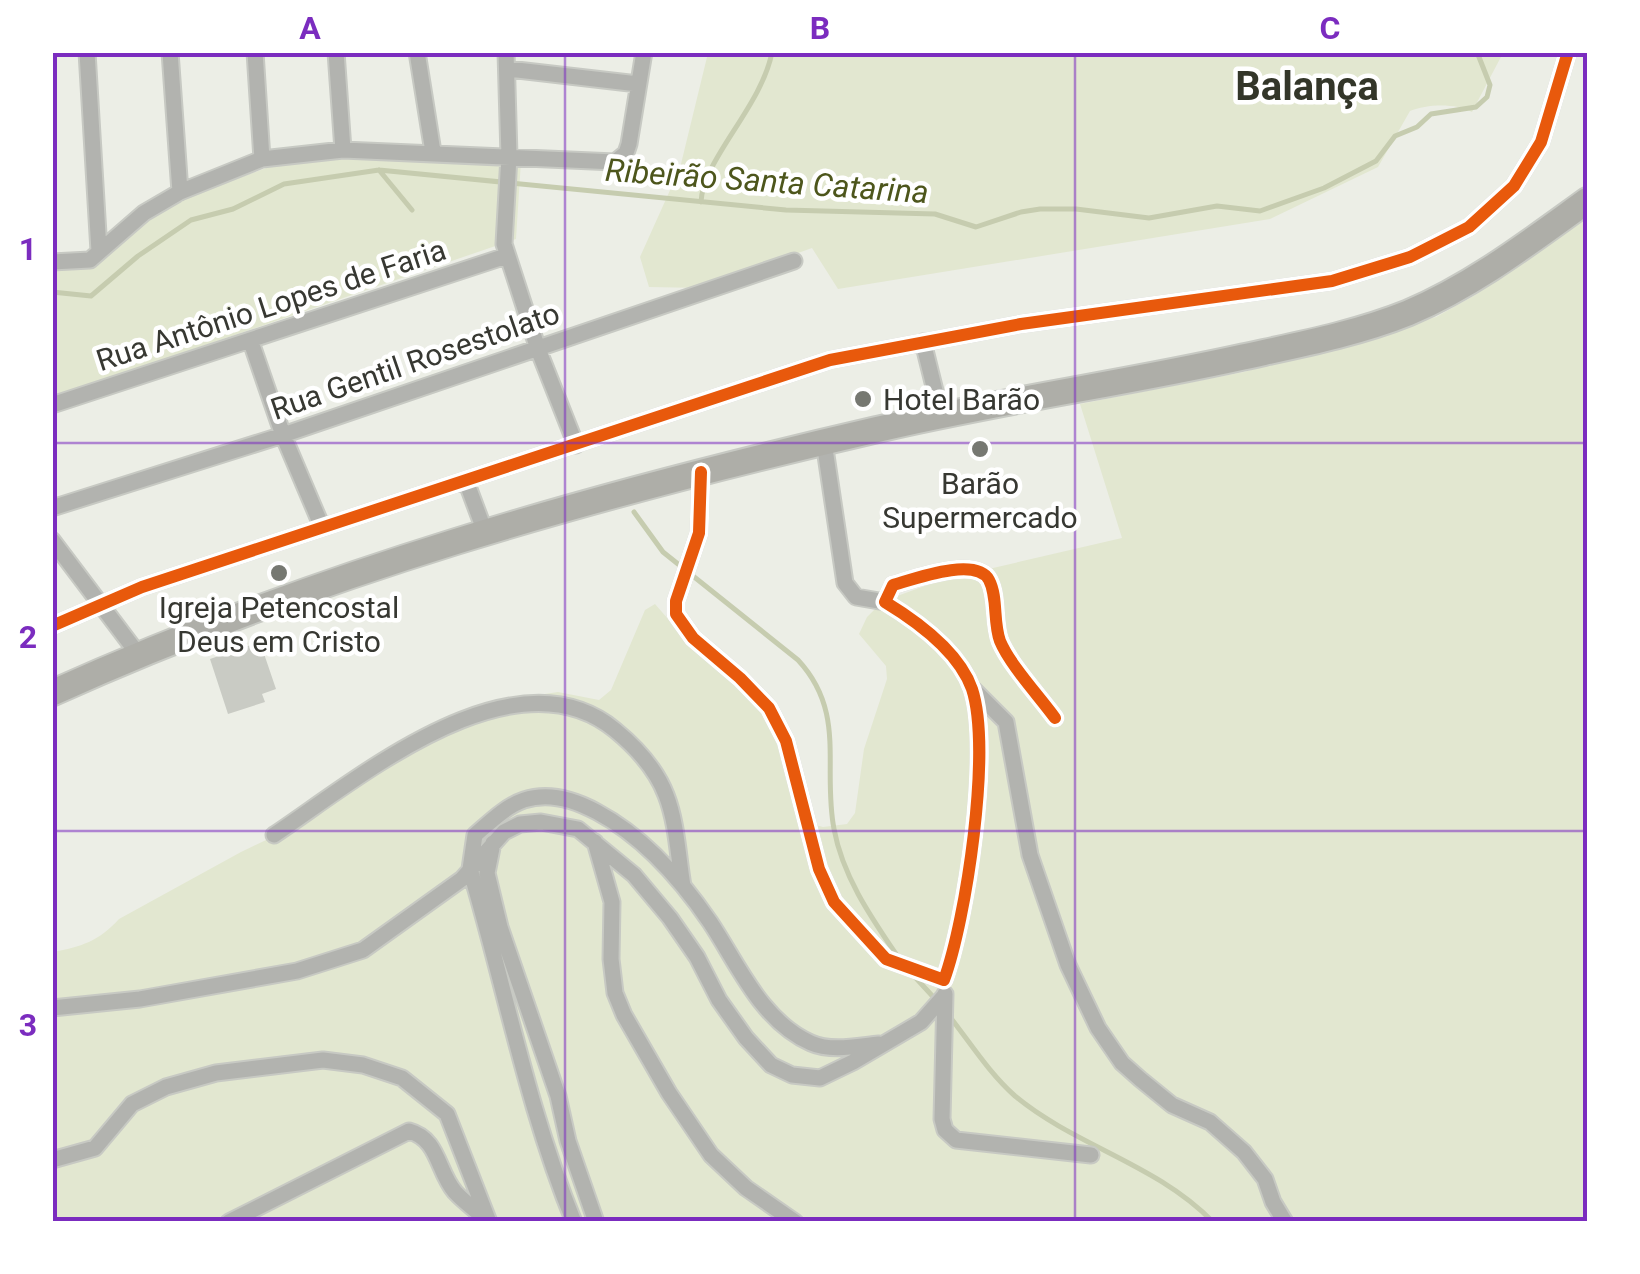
<svg xmlns="http://www.w3.org/2000/svg" width="1640" height="1274" viewBox="0 0 1640 1274" font-family="Roboto,sans-serif">
	<style>
		.grass { fill: #e2e7d0 }
		.lines { fill: none; stroke-linecap: round; stroke-linejoin: round }
		.stream { stroke: #c6ccaf; stroke-width: 5 }
		.building { fill: #c9cbc4 }
		.minor-casing { stroke: #c7c9c3; stroke-width: 19 }
		.trunk-casing { stroke: #c7c9c3; stroke-width: 29 }
		.minor { stroke: #b2b3af; stroke-width: 15 }
		.trunk { stroke: #aeaea8; stroke-width: 25 }
		.cycleway-casing { stroke: #fff; stroke-width: 19 }
		.cycleway { stroke: #e8590c; stroke-width: 12 }
		.grid { fill: none; stroke: #7b2cbf; stroke-width: 2.5; stroke-opacity: 0.55 }
		.poi-dot { fill: #767871; stroke: #fff; stroke-width: 4 }
		.labels { text-anchor: middle; dominant-baseline: central; stroke-width: 9; stroke-linejoin: round; paint-order: stroke }
		.street-label { font-size: 30px; fill: #373832; stroke: #fff }
		.poi-label { font-size: 30px; fill: #373832; stroke: #fff }
		.water-label { font-size: 32px; font-style: italic; fill: #4d561c; stroke: #fff }
		.district-label { font-size: 40px; font-weight: bold; fill: #333629; stroke: #fff }
		.neatline { fill: none; stroke: #7b2cbf; stroke-width: 4 }
		.grid-label { font-size: 32px; text-anchor: middle; font-weight: bold; fill: #7b2cbf }
	</style>
	<rect width="100%" height="100%" fill="#eceee6"/>
	<path class="grass" d="M708 53H1503L1472 112C1456 103 1427 104 1410 111L1378 167 1270 219 838 289 812 248 701 288 649 287 640 257 680 168Z
		M326 155 521 161 516 239 53 397V266L94 264 162 209 203 191 280 163Z
		M1587 215V1221L53 1222V952C81 947 99 941 119 919L241 852 304 822 399 750 473 710 504 700 558 692 599 700 611 690 645 610 655 604 682 635 756 701 780 741 812 824 823 827 847 824 855 813 864 749 887 679 886 666 859 634 867 617 879 605 900 595 941 580 1122 538 1080 404 1244 372 1436 317 1477 294Z"/>
	<g class="lines">
		<path class="stream" d="M379 170 412 210
			M701 202C703 159 762 106 772 52
			M52 292 91 296 138 256 191 220 233 209 284 184 379 170 786 210 935 214 976 227 1021 212 1040 209H1076L1149 218 1217 206 1260 211 1324 188 1376 161 1395 136 1417 127 1431 114 1476 107 1487 97 1490 85 1477 52
			M634 512 663 552 798 660C847 713 822 767 834 829 843 878 873 920 900 960
			M914 976 937 1001
			M950 1017C971 1044 990 1074 1015 1096 1075 1146 1157 1164 1213 1222"/>
	</g>
	<path class="building" d="M260 642 276 689 262 694 265 702 228 714 210 659Z"/>
	<g class="lines">
		<defs>
			<path id="minor" d="M87 52 99 251
				M170 52 180 192
				M255 52 262 159
				M336 52 343 150
				M417 52 433 152
				M506 52 509 156 504 244 538 349 576 445
				M508 69 638 84
				M52 262 90 260 144 213 180 192 262 159 343 150 615 162 626 153 629 144 644 52
				M251 342 283 435 322 527
				M923 342 941 415
				M52 405 506 256
				M824 442 845 583 856 597 885 602
				M701 472 699 533 676 601V614L693 638 740 678 769 708 786 741 819 869 834 902 886 959 944 980C966 920 992 750 972 689 959 652 918 622 885 602L893 585C914 579 976 556 989 580 998 597 993 622 1000 641 1010 665 1039 696 1055 718
				M466 481 485 532
				M52 508 283 435 794 261
				M52 540 138 654
				M52 626 142 587 830 360 1021 324 1332 281 1410 257 1469 227 1514 186 1541 142 1568 52
				M971 687 1006 722 1030 855 1068 965 1098 1028 1122 1063 1140 1079 1172 1105 1210 1122 1244 1152 1265 1179 1273 1202 1285 1222
				M274 835C358 779 514 647 615 730 637 748 656 769 666 795 677 823 678 857 683 886
				M595 842 612 902 611 959 615 993 624 1015 669 1093 711 1155 746 1188 795 1222
				M493 843 487 873 500 927 558 1096 568 1141 596 1222
				M945 994 942 1119 945 1130 956 1140 1091 1155
				M52 1008 140 999 297 971 363 950 462 879 504 832 520 824 541 822 578 829 634 875 670 918 697 957 719 1000 746 1038 771 1065 792 1075 820 1078 853 1062 921 1022 945 995
				M52 1160 95 1148 132 1104 166 1087 216 1073 323 1060 363 1065 402 1078 447 1114 489 1222
				M229 1222 409 1131C439 1139 437 1171 455 1192 464 1202 476 1210 485 1219
				M574 1222C527 1108 505 986 470 869L475 835C489 823 506 806 524 800 548 792 575 800 597 812 644 837 680 878 710 922 738 964 761 1021 811 1043 831 1052 858 1046 879 1044"/>
			<path id="trunk" d="M52 693C315 574 594 495 875 430 997 401 1121 384 1243 357 1298 345 1356 334 1408 313 1474 285 1531 241 1588 200"/>
		</defs>
		<use href="#minor" class="minor-casing"/>
		<use href="#trunk" class="trunk-casing"/>
		<use href="#minor" class="minor"/>
		<use href="#trunk" class="trunk"/>
		<defs>
			<path id="cycleway" d="M701 472 699 533 676 601V614L693 638 740 678 769 708 786 741 819 869 834 902 886 959 944 980C966 920 992 750 972 689 959 652 918 622 885 602L893 585C914 579 976 556 989 580 998 597 993 622 1000 641 1010 665 1039 696 1055 718
				M52 626 142 587 830 360 1021 324 1332 281 1410 257 1469 227 1514 186 1541 142 1568 52"/>
		</defs>
		<use href="#cycleway" class="cycleway-casing"/>
		<use href="#cycleway" class="cycleway"/>
	</g>
	<path class="grid" d="M565 52V1222M1075 52V1222M52 443H1588M52 831H1588"/>
	<g class="poi-dot">
		<circle cx="863" cy="399" r="10"/>
		<circle cx="980" cy="449" r="10"/>
		<circle cx="279" cy="573" r="10"/>
	</g>
	<g class="labels">
		<g class="street-label">
			<text transform="translate(271 305) rotate(-18)">Rua Antônio Lopes de Faria</text>
			<text transform="translate(415 361) rotate(-19)">Rua Gentil Rosestolato</text>
		</g>
		<g class="poi-label">
			<text x="883" y="399" text-anchor="start">Hotel Barão</text>
			<text x="980" y="483">Barão<tspan x="980" dy="34">Supermercado</tspan></text>
			<text x="279" y="607">Igreja Petencostal<tspan x="279" dy="34">Deus em Cristo</tspan></text>
		</g>
		<g class="water-label">
			<text transform="translate(767 181) rotate(4)">Ribeirão Santa Catarina</text>
		</g>
		<g class="district-label">
			<text x="1307" y="86">Balança</text>
		</g>
	</g>
	<rect width="1640" height="1274" fill="none" stroke="#ffffff" stroke-width="110"/>
	<rect x="55" y="55" width="1530" height="1164" class="neatline"/>
	<g class="grid-label">
		<text x="310" y="39">A</text>
		<text x="820" y="39">B</text>
		<text x="1330" y="39">C</text>
		<text x="28" y="260">1</text>
		<text x="28" y="648">2</text>
		<text x="28" y="1036">3</text>
	</g>
</svg>
